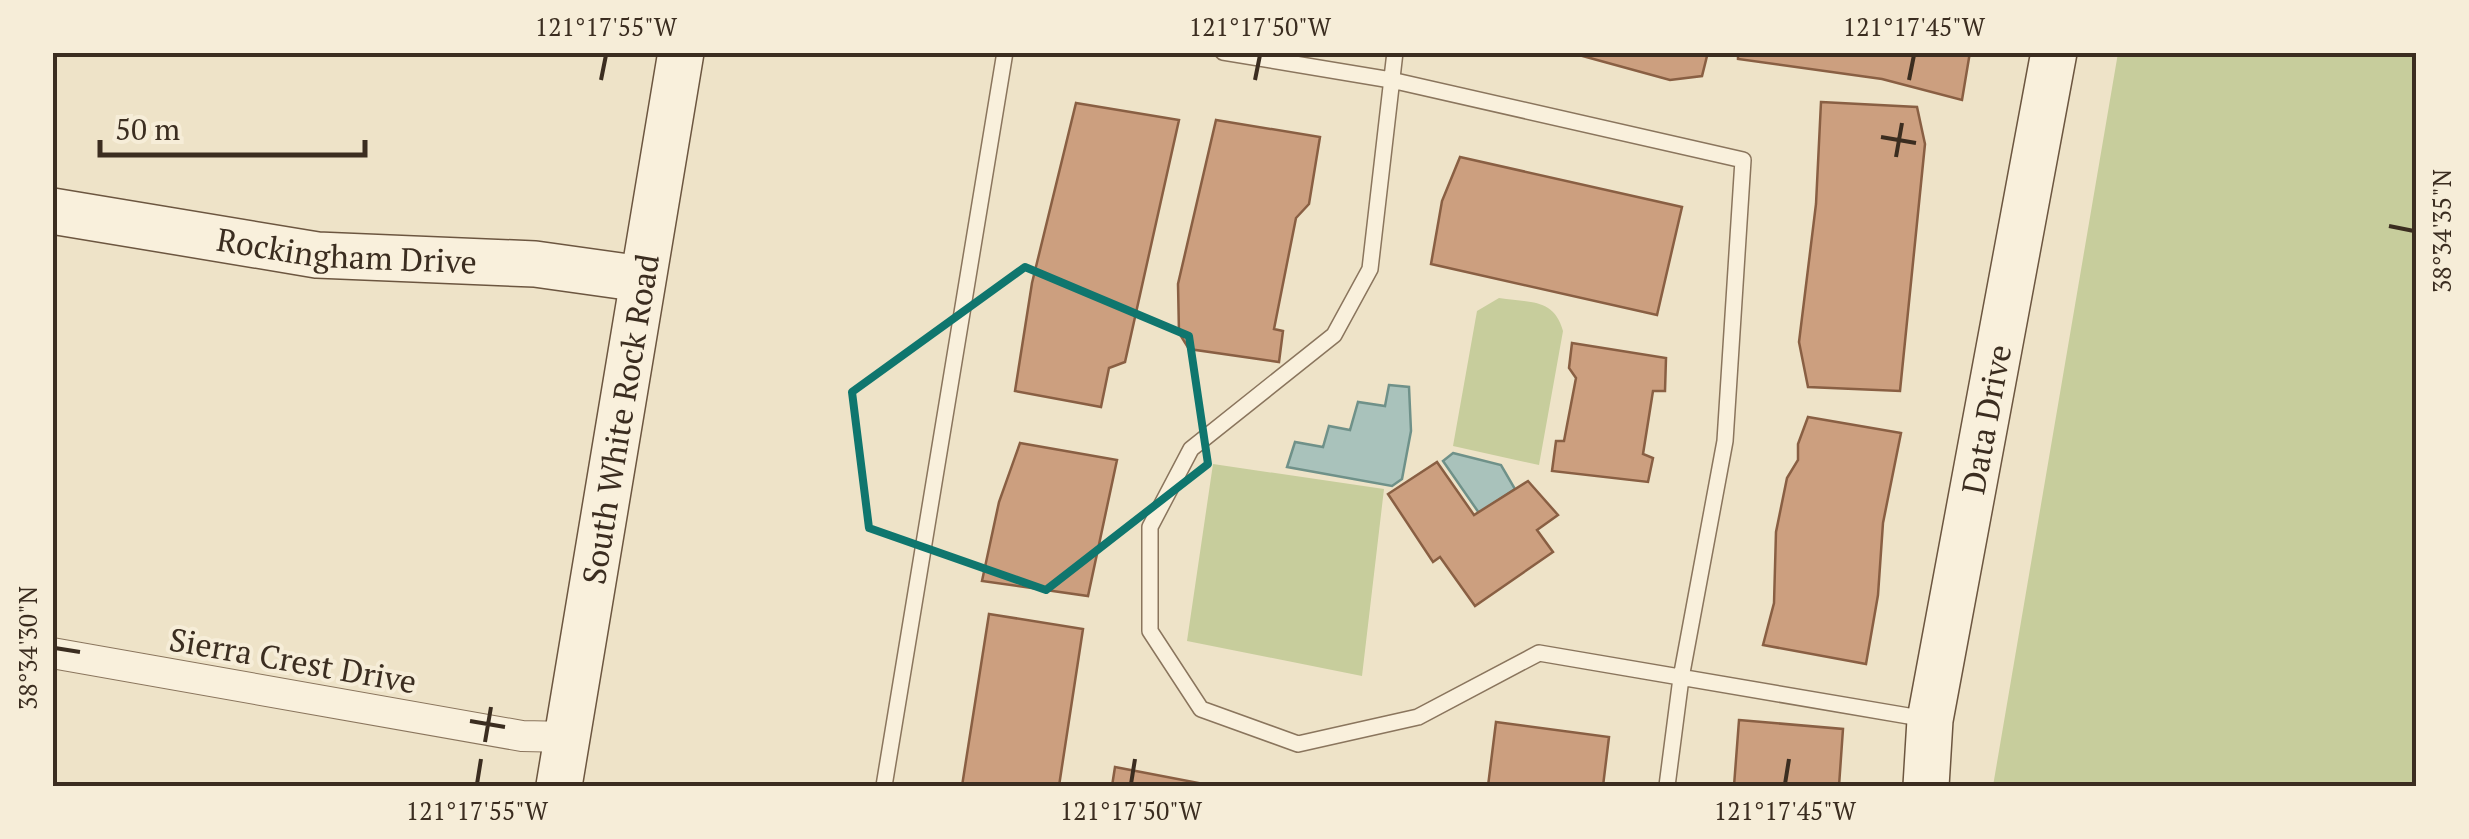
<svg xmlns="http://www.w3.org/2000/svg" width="2469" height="839" viewBox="0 0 2469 839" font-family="'PT Serif',serif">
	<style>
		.green { fill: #c7cd9c }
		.water { fill: #a9c2bb; stroke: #6f9189; stroke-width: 2.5 }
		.building { fill: #cc9f7f; stroke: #895f43; stroke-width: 2.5 }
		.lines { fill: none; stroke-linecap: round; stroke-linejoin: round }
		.lane-casing { stroke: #8a755d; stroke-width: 18 }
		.street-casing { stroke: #8a755d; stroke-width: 32 }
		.secondary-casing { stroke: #6c5640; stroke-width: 48 }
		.lane { stroke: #f9f0dc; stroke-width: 15 }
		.street { stroke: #f9f0dc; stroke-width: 30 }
		.secondary { stroke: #f9f0dc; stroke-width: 45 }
		.marked { fill: none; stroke: #0f766e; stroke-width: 8; stroke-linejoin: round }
		.ticks { fill: none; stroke: #3b2d20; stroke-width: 4 }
		.labels { text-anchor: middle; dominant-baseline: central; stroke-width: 8; stroke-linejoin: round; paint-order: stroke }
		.street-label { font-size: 32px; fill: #3b2d20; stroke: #f6edd8 }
		.neatline { fill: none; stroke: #3b2d20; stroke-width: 4 }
		.ticks-label { font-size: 25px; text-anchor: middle; fill: #3b2d20 }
	</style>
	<rect width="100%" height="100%" fill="#eee3c8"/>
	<path class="green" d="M2118 53H2416V786H1993Z
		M1499 298C1530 303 1554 298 1563 331L1539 465 1453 446 1477 311Z
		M1213 464 1384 489 1362 676 1187 641Z"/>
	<path class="water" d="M1389 385 1409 387 1411 431 1402 479 1392 486 1287 467 1295 442 1323 447 1329 426 1350 430 1358 402 1385 406Z
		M1453 453 1501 465 1515 489 1479 513 1443 461Z"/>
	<path class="building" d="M1568 52H1708L1702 76 1670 80Z
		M1738 52H1970L1962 100 1882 79 1738 59Z
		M1821 102 1917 107 1925 144 1900 391 1808 387 1799 342 1816 204Z
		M1076 103 1179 120 1125 362 1109 368 1101 407 1015 391 1032 283Z
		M1216 120 1320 137 1309 204 1296 218 1274 329 1283 331 1279 362 1189 349 1179 333 1178 284Z
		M1460 157 1682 207 1657 315 1431 264 1442 201Z
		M1572 343 1666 358 1665 391H1653L1643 454 1653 458 1648 482 1552 471 1556 441H1564L1576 378 1569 368Z
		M1808 417 1901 433 1883 523 1878 595 1866 664 1763 645 1774 603 1776 532 1787 478 1798 460V444Z
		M1020 443 1117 460 1088 596 982 581 999 502Z
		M1437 462 1474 515 1528 481 1558 515 1537 530 1553 552 1475 606 1440 557 1433 562 1388 494Z
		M989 614 1083 629 1059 786H962Z
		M1739 720 1843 729 1839 786H1734Z
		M1496 722 1609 737 1603 786H1488Z
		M1115 767 1209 785V786H1112Z"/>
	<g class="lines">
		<defs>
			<path id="lane" d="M1223 52 1391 80 1743 160 1725 441 1681 678 1667 786
				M1395 52 1370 269 1334 335 1191 449 1150 527V631L1201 709 1298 744 1418 717 1539 653 1926 719
				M884 786 1005 52"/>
			<path id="street" d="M52 653 522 736 569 737"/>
			<g id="secondary">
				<path id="s1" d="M52 211 317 255 535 264 642 279"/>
				<path id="s2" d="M559 786 681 52"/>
				<path id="s3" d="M1926 786 1930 720 2054 52"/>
			</g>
		</defs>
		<use href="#lane" class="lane-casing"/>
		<use href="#street" class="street-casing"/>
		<use href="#secondary" class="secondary-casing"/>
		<use href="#lane" class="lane"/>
		<use href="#street" class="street"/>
		<use href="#secondary" class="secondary"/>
	</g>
	<path class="marked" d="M1025 267 1189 336 1208 464 1046 590 869 528 852 392Z"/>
	<path class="ticks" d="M601 80 606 55M1255 80 1260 55M1909 80 1914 55M1881 137 1916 143M1896 157 1902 123M2389 226 2414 231M55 648 80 652M470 721 505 727M485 742 491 707M477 784 481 759M1131 784 1135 759M1785 784 1789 759"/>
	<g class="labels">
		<g class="street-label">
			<text stroke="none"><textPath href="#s1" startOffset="298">Rockingham Drive</textPath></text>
			<text stroke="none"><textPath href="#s2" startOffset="372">South White Rock Road</textPath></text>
			<text stroke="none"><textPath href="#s3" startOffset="372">Data Drive</textPath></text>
			<text transform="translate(293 660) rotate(10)">Sierra Crest Drive</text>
		</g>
	</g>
	<rect width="2469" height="839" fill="none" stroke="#f6edd8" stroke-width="110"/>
	<path d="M100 140v15h265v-15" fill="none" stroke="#3b2d20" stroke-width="5"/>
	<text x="115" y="140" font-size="30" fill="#3b2d20" stroke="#f6edd8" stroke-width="8" paint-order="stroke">50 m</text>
	<rect x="55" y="55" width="2359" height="729" class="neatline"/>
	<g class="ticks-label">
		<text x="606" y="36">121°17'55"W</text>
		<text x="1260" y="36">121°17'50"W</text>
		<text x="1914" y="36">121°17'45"W</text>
		<text transform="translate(2442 231) rotate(-90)" y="9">38°34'35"N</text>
		<text transform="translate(28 648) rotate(-90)" y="9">38°34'30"N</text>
		<text x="477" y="820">121°17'55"W</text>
		<text x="1131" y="820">121°17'50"W</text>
		<text x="1785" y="820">121°17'45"W</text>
	</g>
</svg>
